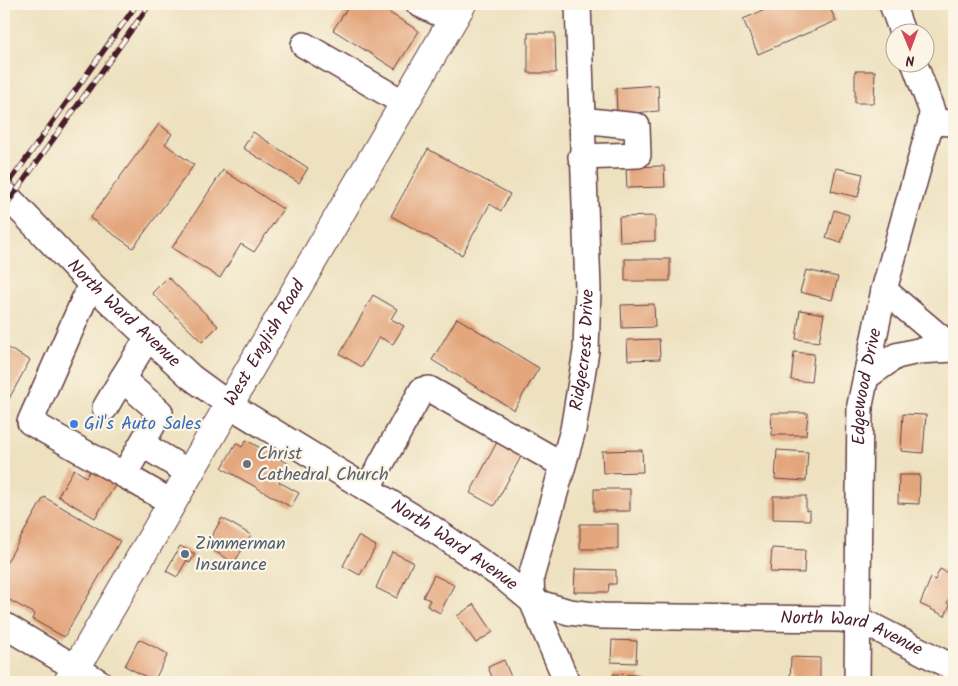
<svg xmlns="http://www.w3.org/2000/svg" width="958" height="686" viewBox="0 0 958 686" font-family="Kalam,sans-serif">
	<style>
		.building { fill: #e3a57b }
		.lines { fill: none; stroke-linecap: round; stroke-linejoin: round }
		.minor-casing { stroke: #623c41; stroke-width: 28 }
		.major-casing { stroke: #623c41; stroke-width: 30 }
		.minor { stroke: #fff; stroke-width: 25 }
		.major { stroke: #fff; stroke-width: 28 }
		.rail-casing { stroke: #4a1f2b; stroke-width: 5.5 }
		.rail { stroke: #fcf5e5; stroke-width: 4; stroke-dasharray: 11; stroke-linecap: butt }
		.shop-dot { fill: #3f7fe0; stroke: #fcf5e5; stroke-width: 2 }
		.worship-dot { fill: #6b7280; stroke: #fcf5e5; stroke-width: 2 }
		.service-dot { fill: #5c6f8a; stroke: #fcf5e5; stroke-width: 2 }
		.labels { text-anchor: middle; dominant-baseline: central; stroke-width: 4.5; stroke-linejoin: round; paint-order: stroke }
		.street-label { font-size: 18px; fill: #4a1f2b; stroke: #fcf5e5 }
		.shop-label { font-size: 18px; fill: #366cbe; stroke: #fcf5e5; text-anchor: start }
		.worship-label { font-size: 18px; fill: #5b616d; stroke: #fcf5e5; text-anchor: start }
		.service-label { font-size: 18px; fill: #4e5e75; stroke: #fcf5e5; text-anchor: start }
	</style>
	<rect width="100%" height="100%" fill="#fcf5e5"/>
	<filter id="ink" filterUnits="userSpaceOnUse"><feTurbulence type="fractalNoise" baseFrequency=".02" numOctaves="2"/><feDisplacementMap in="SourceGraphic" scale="10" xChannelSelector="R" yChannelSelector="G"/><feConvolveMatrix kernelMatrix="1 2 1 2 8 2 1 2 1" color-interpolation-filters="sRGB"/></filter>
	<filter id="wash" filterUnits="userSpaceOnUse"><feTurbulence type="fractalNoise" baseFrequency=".0096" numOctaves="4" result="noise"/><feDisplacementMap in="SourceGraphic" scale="20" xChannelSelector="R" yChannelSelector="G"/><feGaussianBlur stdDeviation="1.12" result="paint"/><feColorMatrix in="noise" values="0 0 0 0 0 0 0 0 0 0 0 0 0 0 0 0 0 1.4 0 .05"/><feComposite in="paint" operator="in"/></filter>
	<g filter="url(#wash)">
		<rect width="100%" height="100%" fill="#ede1bf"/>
		<g id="blocks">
			<path class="building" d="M350 4H375L419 31 395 69 333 30Z
				M779 4H828L836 21 758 54 743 19Z
				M528 33H555L556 73H528Z
				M855 71H875L874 103H855Z
				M658 85 659 111 617 114 616 88Z
				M159 124 172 134 165 144 194 165 133 248 90 218Z
				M253 132 308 168 299 183 243 148Z
				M428 149 510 194 501 211 490 204 462 255 391 216Z
				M664 166 665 187 627 188 626 167Z
				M836 168 863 174 858 197 831 191Z
				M223 170 283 209 254 252 241 244 220 278 172 248Z
				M834 210 849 215 841 243 826 238Z
				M655 216V241L620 242 619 217Z
				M625 259H670V281H625Z
				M806 270 838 277 832 300 800 292Z
				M168 277 218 326 202 342 152 293Z
				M373 295 397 309 391 319 404 326 393 344 379 337 362 367 340 354Z
				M654 304 655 327 622 328 621 305Z
				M800 310 824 314 819 342 796 339Z
				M457 318 539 368 514 410 432 360Z
				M659 339 660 359 628 360 627 340Z
				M4 346 30 360 4 408Z
				M794 352 814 354 811 382 791 380Z
				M771 413H808L806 435H772Z
				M903 414 926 415 923 453 901 451Z
				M246 440 289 464 279 482 299 493 291 507 222 468 236 443 242 447Z
				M497 442 522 455 494 506 470 493Z
				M642 450 643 472 603 473 602 451Z
				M777 450 808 452 806 481 775 479Z
				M93 466 118 481 95 518 58 496 74 469 86 477Z
				M899 475H920L919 504 898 503Z
				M594 489H630V511H594Z
				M773 496H806V511L810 510V520L773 519Z
				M44 497 120 541 64 637 32 619 35 614 4 597V567Z
				M222 518 251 535 234 563 206 546Z
				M580 524H618V549H580Z
				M358 536 376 546 360 575 343 566Z
				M180 546 195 554 190 563 187 560 177 577 166 571Z
				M772 548 805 550 804 573 770 572Z
				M392 552 413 562 397 598 376 588Z
				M575 569 616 570V584H609L608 592H574Z
				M940 569 954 576V586L947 603 950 605 945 616 920 604 931 578 935 580Z
				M434 575 454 585 440 613 427 606 430 600 423 597Z
				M474 604 493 632 476 643 457 616Z
				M139 639 168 654 154 681 125 666Z
				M612 640 637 641 636 663 611 662Z
				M791 657 820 658V682H790Z
				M504 660 513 682H494L488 667Z
				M613 674 640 675V682H613Z"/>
		</g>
	</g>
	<g filter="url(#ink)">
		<use href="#blocks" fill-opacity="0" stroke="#623c41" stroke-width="1"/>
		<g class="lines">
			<defs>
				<g id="minor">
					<path d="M419 4 453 20"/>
					<path d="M892 4 902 32"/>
					<path d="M304 45 404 103"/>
					<path d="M581 120 637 126 638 155 581 157"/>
					<path d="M931 122 954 123"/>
					<path id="s1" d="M4 193 91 284 191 377 228 404 433 529 504 578 532 601 569 612 602 616 839 619 866 623 954 668"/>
					<path d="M91 284 30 422 124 475"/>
					<path d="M884 290 954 349"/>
					<path d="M149 336 122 379 160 412 124 475 171 502"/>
					<path d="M866 377 896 356 918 351 954 349"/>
					<path d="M105 408 122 379"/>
					<path d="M142 444 188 472"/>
					<path d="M367 489 422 390 429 389 563 465"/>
					<path d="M4 625 99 682"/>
					<path id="s2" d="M567 682 532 601 531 577 573 430 586 351 588 289 578 4"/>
					<path id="s3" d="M857 682 860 405 884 290 931 122 932 111 914 62"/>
				</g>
				<g id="major">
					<path id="s4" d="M68 682 462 4"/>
				</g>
			</defs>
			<use href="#minor" class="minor-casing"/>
			<use href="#major" class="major-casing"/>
			<use href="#minor" class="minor"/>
			<use href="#major" class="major"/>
			<defs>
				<path id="rail" d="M4 190 137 4
					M4 208 150 4"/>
			</defs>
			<use href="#rail" class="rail-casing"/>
			<use href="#rail" class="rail"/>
		</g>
	</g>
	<circle class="shop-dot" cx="74" cy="424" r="5"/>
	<circle class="worship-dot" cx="247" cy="464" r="5"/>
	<circle class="service-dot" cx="185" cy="554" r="5"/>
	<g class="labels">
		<g class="street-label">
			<text stroke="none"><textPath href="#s1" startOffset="170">North Ward Avenue</textPath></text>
			<text stroke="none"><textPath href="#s4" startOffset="392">West English Road</textPath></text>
			<text stroke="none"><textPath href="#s2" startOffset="346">Ridgecrest Drive</textPath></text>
			<text stroke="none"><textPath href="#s3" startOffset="296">Edgewood Drive</textPath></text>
			<text stroke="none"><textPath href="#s1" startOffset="575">North Ward Avenue</textPath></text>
			<text stroke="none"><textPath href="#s1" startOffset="995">North Ward Avenue</textPath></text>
		</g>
		<g class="shop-label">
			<text x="84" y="424">Gil's Auto Sales</text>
		</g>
		<g class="worship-label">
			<text x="257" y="454">Christ<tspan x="257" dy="21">Cathedral Church</tspan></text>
		</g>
		<g class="service-label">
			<text x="195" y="544">Zimmerman<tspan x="195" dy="21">Insurance</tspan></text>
		</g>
	</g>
	<rect width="958" height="686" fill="none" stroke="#fcf5e5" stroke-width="20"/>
	<g transform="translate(910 48) rotate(179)"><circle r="24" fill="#fcf5e5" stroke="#b59f9b"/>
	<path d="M0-4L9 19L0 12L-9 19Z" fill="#d1495b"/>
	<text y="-8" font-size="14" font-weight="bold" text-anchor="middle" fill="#4a1f2b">N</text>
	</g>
</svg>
